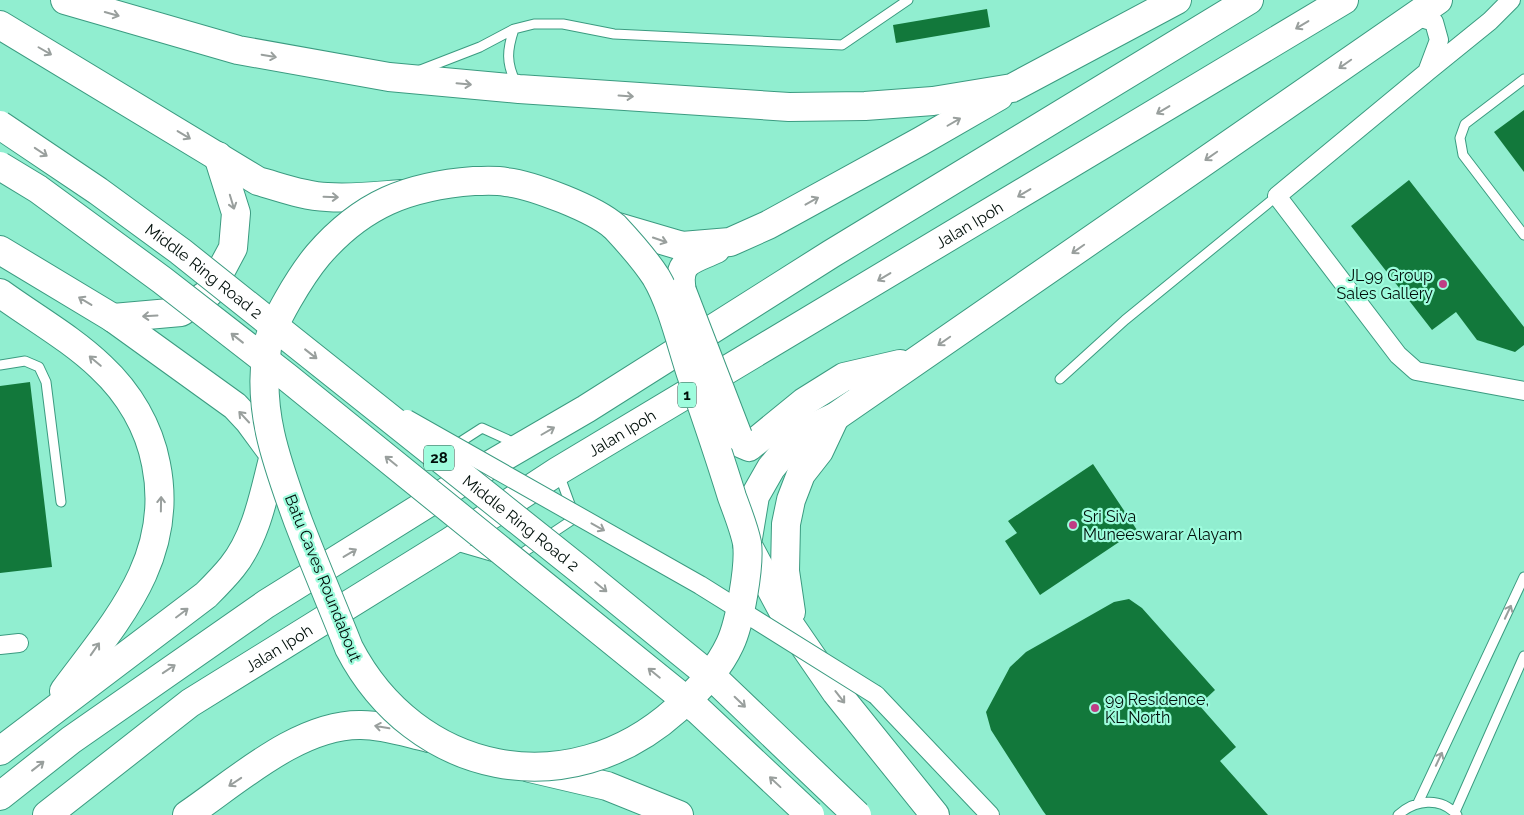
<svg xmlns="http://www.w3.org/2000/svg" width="1524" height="815" viewBox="0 0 1524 815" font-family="Raleway,sans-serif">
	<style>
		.building { fill: #12783b }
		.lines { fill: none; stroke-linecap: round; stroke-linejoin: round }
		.service-casing { stroke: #3b9b80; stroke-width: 11 }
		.minor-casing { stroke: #3b9b80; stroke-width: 20 }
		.trunk-casing { stroke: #3b9b80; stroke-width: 30 }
		.service { stroke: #fff; stroke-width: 9 }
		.minor { stroke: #fff; stroke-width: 18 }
		.trunk { stroke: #fff; stroke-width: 28 }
		.minor-bridge-casing { stroke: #3b9b80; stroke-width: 20; stroke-linecap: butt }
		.trunk-bridge-casing { stroke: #3b9b80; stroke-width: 30; stroke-linecap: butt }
		.minor-bridge { stroke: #fff; stroke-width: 18 }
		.trunk-bridge { stroke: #fff; stroke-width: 28 }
		.oneway { stroke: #999f9d }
		.poi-dot { fill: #bf3d84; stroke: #9efcdd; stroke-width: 2 }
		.labels { text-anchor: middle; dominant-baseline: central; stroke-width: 4.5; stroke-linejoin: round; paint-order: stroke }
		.shield { fill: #9efcdd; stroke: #2f5649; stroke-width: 1 }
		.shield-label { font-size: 15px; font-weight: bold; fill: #000f0a }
		.street-label { font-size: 16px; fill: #000f0a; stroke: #9efcdd }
		.poi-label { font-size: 16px; fill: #000f0a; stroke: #9efcdd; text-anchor: start }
	</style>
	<rect width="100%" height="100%" fill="#91eed0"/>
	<path class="building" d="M987 9 990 27 896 43 893 25Z
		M1524 110V172L1494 132Z
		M1409 180 1524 327V345L1515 352 1477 340 1456 312 1432 330 1351 226Z
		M30 382 52 567 0 573V386Z
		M1093 464 1137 530 1040 595 1005 541 1017 533 1008 521Z
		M1129 599 1142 608 1215 690 1199 705 1236 747 1220 761 1268 815H1046L1043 811 991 730 986 712 1010 667 1026 652 1114 602Z"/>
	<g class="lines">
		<defs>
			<path id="service" d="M514 29C507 50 506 63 516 83
				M418 71 480 47 514 29 534 24H563L614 34 842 45 908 0
				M1524 79 1465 124 1460 138 1463 155 1524 235
				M0 365 25 361 39 367 46 382 61 502
				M1060 379 1125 320 1277 196
				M454 446 482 428 517 444
				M453 545 494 557
				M515 558 575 518 559 474
				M1418 803 1524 577
				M1455 812 1524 656
				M1398 815C1415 800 1440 796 1457 815"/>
			<path id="minor" d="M1414 16 1434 22 1439 40 1427 72 1490 21 1511 0
				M1427 72 1277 196 1398 355 1416 371 1524 391
				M0 645 19 643
				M876 695 990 815"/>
			<g id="trunk">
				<path d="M65 0 238 50 389 77 519 89 789 107 865 106 933 101 1012 88 1177 0"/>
				<path d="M0 25 258 181C280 187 303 196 327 197 351 199 376 196 401 194"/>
				<path d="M614 226 682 246 730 242 768 225 921 141 999 96"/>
				<path d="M0 250 113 318 235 406 249 421 274 455C264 493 257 536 232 567 224 577 215 586 206 595L0 751"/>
				<path d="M682 291C676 260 693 260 716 249"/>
				<path d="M0 293C33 317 72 339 101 367 129 393 149 427 156 464 175 558 116 621 64 691"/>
				<path d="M113 318 181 312 209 293 233 248 236 213 218 156"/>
				<path d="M738 436 742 444 749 447 804 402 844 377 900 364"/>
				<path d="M791 612 785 571 786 524 791 500 801 474 819 451 835 417"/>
				<path d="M530 768 607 786 679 815"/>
				<path d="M0 796 71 740 266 604 476 473 586 409 831 254 1249 0"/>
				<path id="s1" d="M47 815 190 703 448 543 558 471 1344 0"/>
				<path d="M187 815C237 781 299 724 361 725 384 725 407 733 429 738"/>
				<path d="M935 815 836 692 792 628 747 544 755 496 771 468 799 434 835 417 1438 0"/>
			</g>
		</defs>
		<use href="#service" class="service-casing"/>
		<use href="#minor" class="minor-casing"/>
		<use href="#trunk" class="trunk-casing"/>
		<use href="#service" class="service"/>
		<use href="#minor" class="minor"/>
		<use href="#trunk" class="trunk"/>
		<defs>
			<path id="minor-bridge" d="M407 419 700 585 876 695"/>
			<g id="trunk-bridge">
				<path id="s2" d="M0 125 98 191 180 251 584 573 720 684 857 815"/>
				<path d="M0 166 38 189 162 280 288 378 698 710 810 815"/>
				<path d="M474 181C484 181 496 180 506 182 533 185 595 209 615 227 629 242 645 260 656 277 672 304 681 344 691 374 705 414 719 455 732 497 737 511 744 528 747 543 750 565 740 623 730 644 718 670 698 691 676 710 568 807 415 775 349 648 332 605 314 563 298 521 277 463 257 411 267 348 271 324 302 274 318 255 362 204 408 186 474 181Z"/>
				<path d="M682 291 738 436"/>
			</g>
		</defs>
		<use href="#minor-bridge" class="minor-bridge-casing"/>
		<use href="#trunk-bridge" class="trunk-bridge-casing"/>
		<use href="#minor-bridge" class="minor-bridge"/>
		<use href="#trunk-bridge" class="trunk-bridge"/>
	</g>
	<defs><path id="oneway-shaft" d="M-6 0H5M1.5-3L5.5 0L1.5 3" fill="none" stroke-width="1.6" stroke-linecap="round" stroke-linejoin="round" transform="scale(1.25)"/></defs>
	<g class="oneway">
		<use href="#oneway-shaft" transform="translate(112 14) rotate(16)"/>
		<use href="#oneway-shaft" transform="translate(1302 25) rotate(149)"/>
		<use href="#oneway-shaft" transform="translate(45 51) rotate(30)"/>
		<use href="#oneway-shaft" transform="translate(269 56) rotate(10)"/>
		<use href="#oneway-shaft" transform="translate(1345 64) rotate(145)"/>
		<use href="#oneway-shaft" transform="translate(464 84) rotate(5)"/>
		<use href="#oneway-shaft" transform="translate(626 96) rotate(4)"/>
		<use href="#oneway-shaft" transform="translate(1163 110) rotate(149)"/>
		<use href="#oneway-shaft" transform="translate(954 122) rotate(-30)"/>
		<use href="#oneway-shaft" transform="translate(184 135) rotate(31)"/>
		<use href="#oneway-shaft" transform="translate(41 152) rotate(34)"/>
		<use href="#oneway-shaft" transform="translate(1211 156) rotate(145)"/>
		<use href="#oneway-shaft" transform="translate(1024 193) rotate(149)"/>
		<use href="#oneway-shaft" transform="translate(331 197) rotate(2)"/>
		<use href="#oneway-shaft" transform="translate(812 201) rotate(-29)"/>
		<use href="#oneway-shaft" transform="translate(232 202) rotate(73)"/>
		<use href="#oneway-shaft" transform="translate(660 240) rotate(19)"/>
		<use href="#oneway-shaft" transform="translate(1078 249) rotate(145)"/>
		<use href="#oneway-shaft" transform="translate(884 277) rotate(149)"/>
		<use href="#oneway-shaft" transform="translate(85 301) rotate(-149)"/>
		<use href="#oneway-shaft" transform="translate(150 316) rotate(177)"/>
		<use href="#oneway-shaft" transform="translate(237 338) rotate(-142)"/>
		<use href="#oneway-shaft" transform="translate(944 341) rotate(145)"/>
		<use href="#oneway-shaft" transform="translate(311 354) rotate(38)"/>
		<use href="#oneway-shaft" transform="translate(95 361) rotate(-140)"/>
		<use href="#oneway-shaft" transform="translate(244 417) rotate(-133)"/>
		<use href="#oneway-shaft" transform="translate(548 431) rotate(-30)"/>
		<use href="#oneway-shaft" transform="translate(391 461) rotate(-141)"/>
		<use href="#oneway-shaft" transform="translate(161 504) rotate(-89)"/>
		<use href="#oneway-shaft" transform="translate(598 527) rotate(29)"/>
		<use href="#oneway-shaft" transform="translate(350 553) rotate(-31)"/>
		<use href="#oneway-shaft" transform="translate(601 587) rotate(39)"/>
		<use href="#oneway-shaft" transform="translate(1508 612) rotate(-65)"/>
		<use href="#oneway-shaft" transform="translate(182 613) rotate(-37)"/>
		<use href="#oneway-shaft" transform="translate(95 649) rotate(-55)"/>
		<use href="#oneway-shaft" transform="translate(169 669) rotate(-34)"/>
		<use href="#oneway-shaft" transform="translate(654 673) rotate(-141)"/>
		<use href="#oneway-shaft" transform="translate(840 697) rotate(52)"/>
		<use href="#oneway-shaft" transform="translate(740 702) rotate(44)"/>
		<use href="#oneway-shaft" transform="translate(382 727) rotate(-170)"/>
		<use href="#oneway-shaft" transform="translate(1439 759) rotate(-65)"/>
		<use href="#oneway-shaft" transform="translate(38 766) rotate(-38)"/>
		<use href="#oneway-shaft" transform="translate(235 782) rotate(146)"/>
		<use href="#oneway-shaft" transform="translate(775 782) rotate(-137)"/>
	</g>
	<g class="poi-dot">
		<circle cx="1443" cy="284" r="5"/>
		<circle cx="1073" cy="525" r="5"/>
		<circle cx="1095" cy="708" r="5"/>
	</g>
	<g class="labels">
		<g class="shield">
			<rect x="678" y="382.5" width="18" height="25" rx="4"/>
			<rect x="424" y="445.5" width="30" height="25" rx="4"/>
		</g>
		<g class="shield-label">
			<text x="687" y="395">1</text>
			<text x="439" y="458">28</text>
		</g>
		<g class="street-label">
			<text stroke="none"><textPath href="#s1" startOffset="1096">Jalan Ipoh</textPath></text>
			<text stroke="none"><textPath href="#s2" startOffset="251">Middle Ring Road 2</textPath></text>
			<text stroke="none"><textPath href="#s1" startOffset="691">Jalan Ipoh</textPath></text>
			<text stroke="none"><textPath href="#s2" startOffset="656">Middle Ring Road 2</textPath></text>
			<text transform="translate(323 578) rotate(68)">Batu Caves Roundabout</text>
			<text stroke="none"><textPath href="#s1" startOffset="286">Jalan Ipoh</textPath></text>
		</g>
		<g class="poi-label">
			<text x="1433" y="275" text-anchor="end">JL99 Group<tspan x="1433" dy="18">Sales Gallery</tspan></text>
			<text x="1083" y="516">Sri Siva<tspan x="1083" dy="18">Muneeswarar Alayam</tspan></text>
			<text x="1105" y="699">99 Residence,<tspan x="1105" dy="18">KL North</tspan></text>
		</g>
	</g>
</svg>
